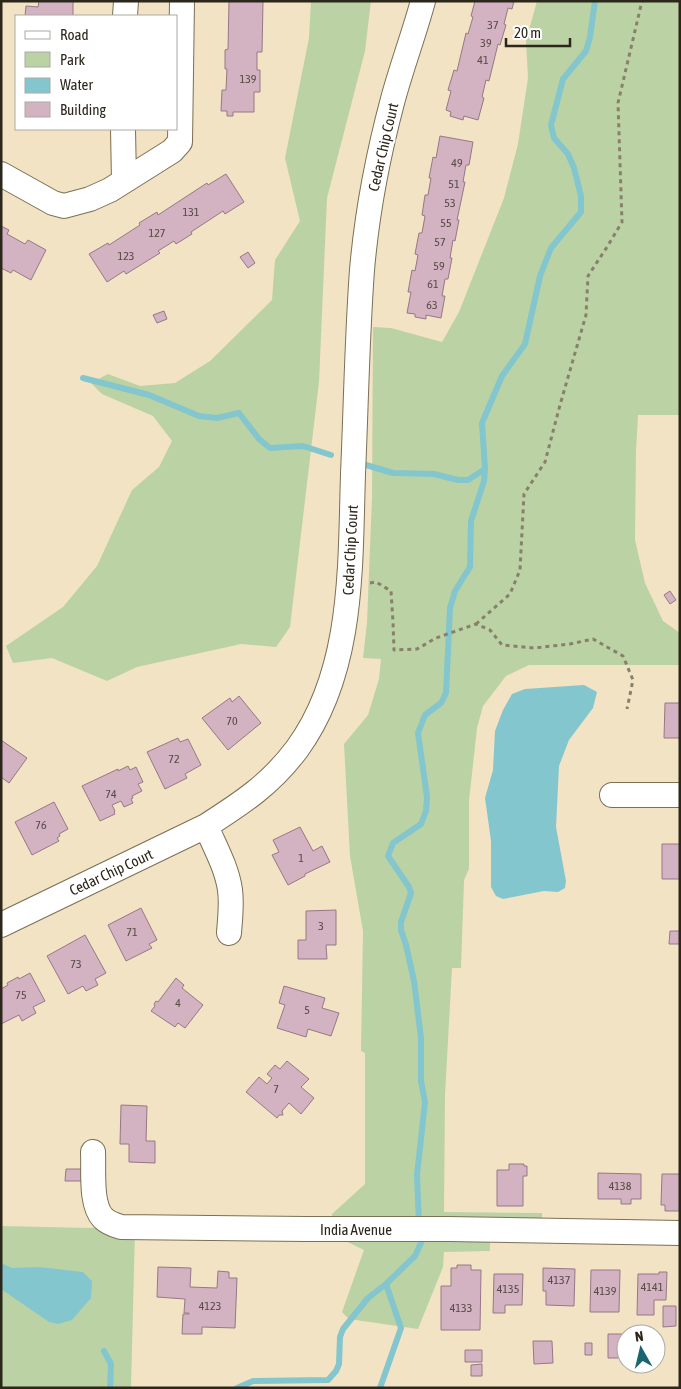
<svg xmlns="http://www.w3.org/2000/svg" width="681" height="1389" viewBox="0 0 681 1389" font-family="'Asap Condensed',sans-serif">
	<style>
		.green { fill: #bbd2a5 }
		.water { fill: #83c6cd }
		.lines { fill: none; stroke-linecap: round; stroke-linejoin: round }
		.stream { stroke: #83c6cd; stroke-width: 6 }
		.building { fill: #d3b2c2; stroke: #967886 }
		.street-casing { stroke: #7b6f54; stroke-width: 26 }
		.path { stroke: #89806b; stroke-width: 3; stroke-dasharray: 4 4; stroke-linecap: butt }
		.street { stroke: #fff; stroke-width: 24 }
		.labels { text-anchor: middle; dominant-baseline: central; stroke-width: 4.5; stroke-linejoin: round; paint-order: stroke }
		.number-label { font-size: 12px; fill: #564a45 }
		.street-label { font-size: 15px; fill: #2c271b; stroke: #fff }
	</style>
	<rect width="100%" height="100%" fill="#f2e3c5"/>
	<path class="green" d="M311 1H371L365 51 327 198 319 382 290 627 276 647 241 644 137 667 107 681 52 658 13 663 6 646 63 607 97 566 132 490 159 467 172 441 153 416 102 394 91 383 108 374 140 386 175 383 210 361 272 300 275 260 300 221 285 158 309 38Z
		M537 1H680V415H638L636 451 635 540 645 583 663 621 680 633V665H529L506 676 483 706 477 728 469 801V869L464 880 461 968H452L445 1095 444 1212 542 1213 543 1237 490 1236V1251L444 1252 443 1267 418 1329 349 1319 342 1312 364 1250 331 1234 332 1214 365 1184V1053L361 1051 363 931 350 856 344 744 368 715 379 679 381 659 363 658 367 623 372 497 373 327 391 328 442 342 459 312 504 198 518 144 528 78 526 41Z
		M1 1226 135 1229 131 1388H1Z"/>
	<path class="water" d="M584 685 597 692 593 708 569 740 559 766 556 827 566 881 565 888 558 892 544 891 503 899 496 896 491 887V841L485 798 493 770 495 731 503 710 512 694 525 689Z
		M1 1263 12 1268 39 1267 83 1272 92 1281 91 1298 72 1320 58 1324 49 1322 1 1289Z"/>
	<g class="lines">
		<path class="stream" d="M83 378 149 395 199 416 217 418 239 413 259 439 270 448 303 446 331 455
			M366 465 393 473 434 474 458 480H468L485 469
			M419 1224 417 1175 425 1102 421 1081V1038L414 981 406 945 401 930V922L411 893 409 887 388 856 393 843 421 824 426 811 427 797 418 733 425 715 441 703 446 693 450 608 455 591 470 567 471 521 484 481 485 469 482 423 502 376 525 344 540 276 551 248 581 212V196L574 168 568 154 554 138 551 125 563 79 586 51 590 37 595 1
			M104 1351 111 1364 110 1388
			M237 1388 253 1381 328 1380 336 1371 339 1364 340 1337 343 1329 368 1298 386 1284 415 1256 421 1243 420 1234
			M380 1388 401 1328 386 1284"/>
	</g>
	<path class="building" d="M39 1H73V16H25L26 6 38 7Z
		M229 1H263L262 52H257V70H260V92H254V112H233V116H227V111H221L222 90H226L227 69H225V50L228 49Z
		M475 1H514L512 9 508 8 504 24 506 25 500 45 498 44 489 81 486 80 482 97 484 98 478 120 464 116 463 120 450 116 451 112 446 110 451 91 448 90 454 70 457 71 466 33 468 34 473 17 471 16Z
		M440 136 473 142 469 165H466L463 182H465L457 220H459L455 241 453 240 450 258H452L448 279H445L442 296H445L441 318 426 315V319L415 317V314L407 313 411 292H408L412 270 415 271 418 255 415 254 419 233H422L425 216 422 215 425 195H428L431 178H429L433 157 436 158Z
		M226 174 244 202 225 214 223 211 191 232 192 234 176 244 174 241 158 251 160 253 126 274 124 271 107 282 89 254 108 243 109 245 140 225 139 223 157 212 158 215 207 183 208 185Z
		M1 226 9 230 7 234 25 244 28 240 46 250 31 280 13 270 11 273 1 268Z
		M248 252 255 263 248 268 240 257Z
		M164 311 167 319 157 323 153 315Z
		M670 591 676 600 670 604 664 595Z
		M239 696 261 723 228 750 202 718 230 698 232 702Z
		M665 703H680V738H664Z
		M178 738 180 742 188 739 201 765 185 774 187 778 165 789 147 752Z
		M1 740 27 758 9 783 1 777Z
		M128 766 130 770 136 767 143 782 138 784 142 791 132 796 133 798 131 799 133 803 124 807 121 801 112 805 115 811 114 812 115 814 100 821 82 786 118 769V771Z
		M54 802 68 829 59 834 60 836 57 838 59 841 32 855 15 822Z
		M300 827 313 851 322 846 330 862 305 874V876L288 885 272 855 279 852 273 840Z
		M662 844H680V879H662Z
		M141 908 157 940 149 944 152 948 126 961 108 925Z
		M336 910V945H326L327 959H298V940H306V911Z
		M670 931H680V944H669Z
		M85 935 106 973 95 979 98 985 86 991 83 986 68 994 47 956Z
		M30 973 45 1001 33 1007 36 1013 22 1021 19 1015 1 1024V989L8 985 7 983 18 977 19 979Z
		M176 978 184 985 182 988 203 1005 185 1028 178 1023 175 1027 151 1011 155 1006 154 1004 156 1001 158 1002Z
		M284 986 325 998 322 1008 339 1013 331 1036 308 1029 306 1037 277 1028 285 1005 279 1003Z
		M287 1061 309 1079 301 1087 314 1098 301 1114 289 1103 282 1111 283 1115H279L277 1118 246 1092 259 1077 267 1084 272 1078 267 1074 275 1065 280 1069Z
		M121 1105 147 1106 146 1141H155V1163L129 1162V1144H120Z
		M509 1164H524V1166H527V1176H523V1206H497V1170H509Z
		M66 1169H85V1181H65Z
		M598 1173 641 1174V1199H631V1204H621V1199H598Z
		M662 1174H680V1211H665V1205H661Z
		M457 1265H471V1270H481L480 1330H441V1286H451V1268H457Z
		M158 1267 191 1268 190 1287 217 1288 218 1271 229 1272V1278H237L235 1328 202 1327V1334H182L183 1314H189V1313H184L185 1299 157 1297Z
		M543 1268 575 1269 574 1306 546 1305V1291H543Z
		M591 1270H620L619 1312H590Z
		M659 1272H667L666 1300H654V1315H637L638 1274H659Z
		M494 1274H523L522 1305H505V1313H493Z
		M663 1306H676V1326L663 1327Z
		M608 1334H624V1358H608Z
		M533 1341H552L553 1363 534 1364Z
		M585 1343H592V1355H585Z
		M465 1350H482V1362H465Z
		M482 1364V1376H471V1365Z"/>
	<g class="lines">
		<defs>
			<path id="street" d="M125 16 126 1
				M123 129 124 181
				M1 174 53 203 64 206 90 199 110 190 172 151 180 142 182 1
				M612 795H680
				M206 826C215 847 227 868 230 890 232 904 230 919 229 933
				M1 925 206 826C242 803 271 784 297 749 354 671 350 567 353 474 356 406 357 338 362 270 367 212 378 155 393 99 402 66 414 34 423 1
				M93 1152C94 1171 90 1204 103 1218 108 1223 114 1225 121 1227L307 1229H448L680 1233"/>
		</defs>
		<use href="#street" class="street-casing"/>
		<path class="path" d="M370 583 376 582 391 591 393 622 394 650 417 649 436 638 476 624 490 630 502 645 534 648 570 644 593 639 623 656 633 680 627 709
			M476 624 510 594 520 570 524 494 545 462 560 405 586 315 588 276 607 247 622 222 618 103 642 1"/>
		<use href="#street" class="street"/>
	</g>
	<g class="labels">
		<g class="number-label">
			<text x="493" y="25">37</text>
			<text x="486" y="43">39</text>
			<text x="483" y="60">41</text>
			<text x="248" y="79">139</text>
			<text x="457" y="163">49</text>
			<text x="454" y="184">51</text>
			<text x="450" y="203">53</text>
			<text x="191" y="212">131</text>
			<text x="446" y="223">55</text>
			<text x="157" y="233">127</text>
			<text x="440" y="242">57</text>
			<text x="126" y="256">123</text>
			<text x="439" y="266">59</text>
			<text x="433" y="284">61</text>
			<text x="432" y="305">63</text>
			<text x="232" y="721">70</text>
			<text x="174" y="759">72</text>
			<text x="111" y="794">74</text>
			<text x="41" y="825">76</text>
			<text x="301" y="858">1</text>
			<text x="321" y="926">3</text>
			<text x="132" y="932">71</text>
			<text x="76" y="964">73</text>
			<text x="21" y="995">75</text>
			<text x="178" y="1003">4</text>
			<text x="307" y="1010">5</text>
			<text x="276" y="1089">7</text>
			<text x="620" y="1186">4138</text>
			<text x="559" y="1280">4137</text>
			<text x="652" y="1287">4141</text>
			<text x="508" y="1289">4135</text>
			<text x="605" y="1291">4139</text>
			<text x="210" y="1306">4123</text>
			<text x="461" y="1308">4133</text>
		</g>
		<g class="street-label">
			<text transform="translate(383 147) rotate(-77)">Cedar Chip Court</text>
			<text transform="translate(350 550) rotate(-87)">Cedar Chip Court</text>
			<text transform="translate(111 872) rotate(-25)">Cedar Chip Court</text>
			<text x="356" y="1229">India Avenue</text>
		</g>
	</g>
	<rect width="681" height="1389" fill="none" stroke="#2c271b" stroke-width="5"/>
	<rect x="15" y="15" width="162" height="115" fill="#ffffff" stroke="#aba9a4"/>
	<rect x="25" y="31" width="25" height="8" fill="#ffffff" stroke="#aba9a4"/>
	<text x="60" y="40" font-size="15" fill="#2c271b">Road</text>
	<rect x="25" y="52" width="25" height="15" fill="#bbd2a5" stroke="#aba9a4"/>
	<text x="60" y="65" font-size="15" fill="#2c271b">Park</text>
	<rect x="25" y="78" width="25" height="15" fill="#83c6cd" stroke="#aba9a4"/>
	<text x="60" y="90" font-size="15" fill="#2c271b">Water</text>
	<rect x="25" y="102" width="25" height="15" fill="#d3b2c2" stroke="#aba9a4"/>
	<text x="60" y="115" font-size="15" fill="#2c271b">Building</text>
	<g transform="translate(641 1349) rotate(352)"><circle r="24" fill="#ffffff" stroke="#aba9a4"/>
	<path d="M0-4L9 19L0 12L-9 19Z" fill="#1a6670"/>
	<text y="-8" font-size="14" font-weight="bold" text-anchor="middle" fill="#2c271b">N</text>
	</g>
	<path d="M506 38v8h64v-8" fill="none" stroke="#2c271b" stroke-width="2.5"/>
	<text x="514" y="38" font-size="15" fill="#2c271b" stroke="#ffffff" stroke-width="4" paint-order="stroke">20 m</text>
</svg>
